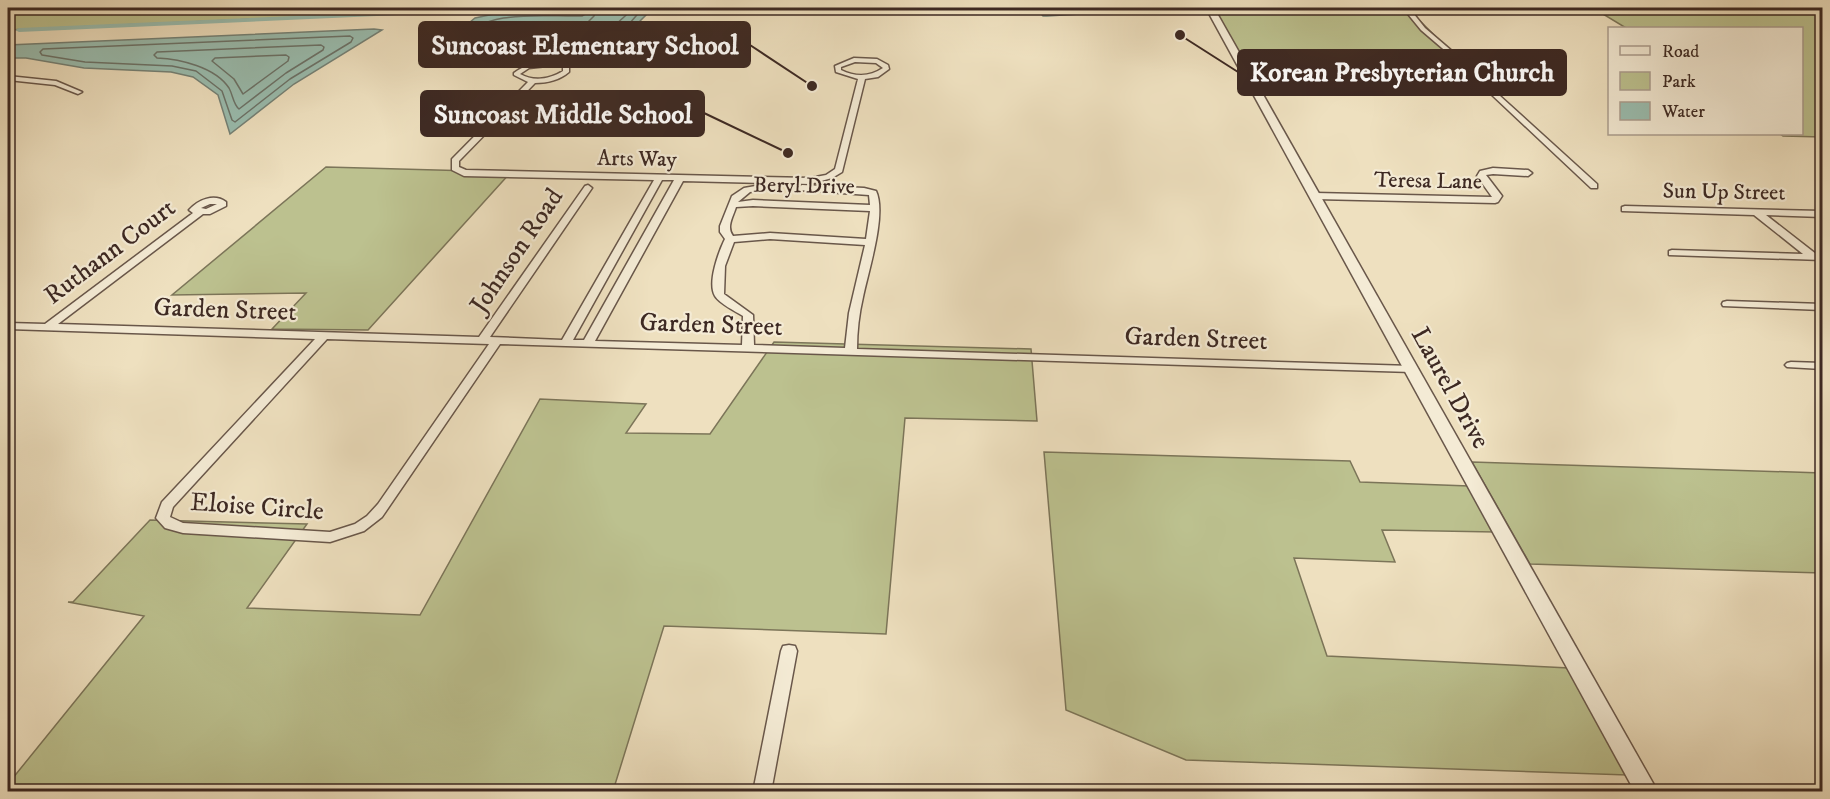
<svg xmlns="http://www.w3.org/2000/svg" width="1830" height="799" viewBox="0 0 1830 799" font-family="'IM FELL DW Pica',serif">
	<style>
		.green { fill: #bcc18f; stroke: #7c7559; stroke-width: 1.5 }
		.water { fill: #9abdaf; stroke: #758277; stroke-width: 1.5 }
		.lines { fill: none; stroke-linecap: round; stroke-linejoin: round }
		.shore { stroke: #6c7369; stroke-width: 1.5 }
		.canal { fill: #9abdaf; fill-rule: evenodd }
		.minor-casing { stroke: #69574a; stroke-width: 3 }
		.tertiary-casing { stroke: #69574a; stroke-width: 3 }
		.minor { fill: #f4ebd5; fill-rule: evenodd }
		.tertiary { fill: #f4ebd5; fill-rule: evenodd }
		.labels { text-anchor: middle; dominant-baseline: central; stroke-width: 4.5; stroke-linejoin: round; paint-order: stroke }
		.far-street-label { font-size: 22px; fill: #3d2923; stroke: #f4ebd5 }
		.street-label { font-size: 26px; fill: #3d2923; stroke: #f4ebd5 }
		.leader { fill: none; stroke: #3d2923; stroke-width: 2 }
		.callout-dot { fill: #3d2923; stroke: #f4ebd5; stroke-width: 2 }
		.callout { fill: #3d2923; stroke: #3d2923; stroke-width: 2 }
		.callout-label { font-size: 27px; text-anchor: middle; font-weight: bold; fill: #fff }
	</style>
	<rect width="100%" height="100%" fill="#eee0bf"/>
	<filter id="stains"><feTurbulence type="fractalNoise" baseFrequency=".00333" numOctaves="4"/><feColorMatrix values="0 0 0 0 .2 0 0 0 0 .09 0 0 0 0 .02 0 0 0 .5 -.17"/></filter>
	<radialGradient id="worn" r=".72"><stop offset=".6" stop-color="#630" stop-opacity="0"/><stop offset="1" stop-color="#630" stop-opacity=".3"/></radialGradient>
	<path class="green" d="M8 8H412L395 13 8 30Z
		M1214 8H1407L1467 68 1246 64Z
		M1593 8H1822V137L1783 136 1780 134H1802V28H1626Z
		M326 167 511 172 368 330 272 329 306 293 172 295Z
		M774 342 1031 349 1037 421 905 418 886 634 664 626 613 791 8 792V784L144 616 68 602H73L150 520 307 524 247 608 420 615 540 399 646 404 626 433 710 434Z
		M1044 452 1350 461 1360 482 1469 486 1495 532 1382 530 1395 562 1294 558 1327 656 1569 668 1627 775 1186 760 1066 710Z
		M1472 462 1822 473V573L1530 564Z"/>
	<path class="water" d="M642 8 650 11 622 39 443 50 440 47 475 18 494 14Z
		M1036 8H1128L1130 11 1047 16H1043Z
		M374 29 382 30 294 84 230 134 218 95 193 77 171 72 84 68 26 58H8V45Z"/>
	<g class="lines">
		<path class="shore" d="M588 8 587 13 582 16C542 17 487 8 458 41L461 43 617 33 629 24 643 8
			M596 8 594 16 586 24 588 28 614 26 634 8
			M524 26 527 28 525 32 495 34 492 31 497 27Z
			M350 36 353 38 351 42 290 79 235 122 232 120 222 91 196 71 172 66 85 62 42 55 40 52 43 49Z
			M321 45 324 47 323 50 286 73 239 109C233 104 233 95 229 88 215 67 180 59 157 58L154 55 157 52Z
			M286 55 289 57 288 61 243 94 234 79 212 61 215 58Z"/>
		<path class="canal" d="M477 8H514L511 10 19 32 15 30 19 28Z"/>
		<defs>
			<path id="minor" d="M1403 8H1409L1425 28 1460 58 1465 65 1462 72 1479 77 1597 184V188H1591L1475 79 1449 72 1243 69 1240 67 1243 65 1458 68 1456 60 1421 30Z
				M854 58 877 59 888 65 889 69 878 77 865 79 842 172 832 178 810 184 683 181 595 341 742 345 743 316C735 311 720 304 715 296 707 283 719 251 725 239L720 232V226L732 196 744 188 767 184 770 185V189L750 192 738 202 753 200 870 205 869 195 799 190 798 188 802 185 864 188 876 191C887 214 868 272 863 297 859 314 857 331 857 349L1412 366 1418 369 1412 372 500 344 382 517 364 531 330 542 183 533 165 528 156 518 162 502 315 339 8 329V323L45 324 193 213 189 210C198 200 214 193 226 202V206L210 214H203L58 324 479 337 585 186 588 185 592 188 490 337 562 340 654 180 464 176 452 170V159L528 82 514 75V73C528 62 553 56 569 66V72C560 80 547 83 535 83L459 161V167L466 170 810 178 826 175 835 169 858 79 836 72 835 66ZM855 62 876 63 883 68C870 77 855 77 841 70V67ZM556 65 563 67V71C550 79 534 82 520 74L529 68ZM662 180H674L584 340H573ZM210 204H217L206 209 201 208ZM753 206 870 211 866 239 770 233 733 236C726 227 733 217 736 207ZM770 239 865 245 849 313 845 348 754 345 753 315 724 294 725 266 734 242ZM327 339 489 344 378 504 367 516 355 524 330 532 183 523 170 517 173 507Z
				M8 76 56 81 82 92 78 94 55 85 8 80Z
				M1493 168 1528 170 1532 173 1528 176 1493 174 1486 175 1502 196 1498 202 1495 203 1315 199 1311 196 1315 193 1492 197 1477 176 1480 171Z
				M1625 206 1822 211V217L1766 215 1816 254H1822V260L1669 255V251L1672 250 1803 254 1754 215 1622 211V207Z
				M1727 301 1822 304V310L1723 306 1722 304 1723 302Z
				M1791 362 1822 363V369L1787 367 1785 365 1787 363Z
				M789 645 795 646 797 651 771 792H753L781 651 783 646Z"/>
			<path id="tertiary" d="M1206 8H1214L1658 792H1635Z"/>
		</defs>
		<use href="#minor" class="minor-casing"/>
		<use href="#tertiary" class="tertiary-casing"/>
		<use href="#minor" class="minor"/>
		<use href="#tertiary" class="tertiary"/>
	</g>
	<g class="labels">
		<g class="far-street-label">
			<text transform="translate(637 159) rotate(1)">Arts Way</text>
			<text transform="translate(1428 181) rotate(1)">Teresa Lane</text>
			<text transform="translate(804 186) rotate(1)">Beryl Drive</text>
			<text transform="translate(1724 192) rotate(1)">Sun Up Street</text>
		</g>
		<g class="street-label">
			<text transform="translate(517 251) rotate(-56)">Johnson Road</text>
			<text transform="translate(110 252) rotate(-37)">Ruthann Court</text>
			<text transform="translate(225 310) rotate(2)">Garden Street</text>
			<text transform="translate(711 325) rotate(2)">Garden Street</text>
			<text transform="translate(1196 339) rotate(2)">Garden Street</text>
			<text transform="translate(1450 388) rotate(61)">Laurel Drive</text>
			<text transform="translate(257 507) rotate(4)">Eloise Circle</text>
		</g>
	</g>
	<path class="leader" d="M812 86L750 45M1180 35L1238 72M788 153L704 113"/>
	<g class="callout-dot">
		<circle cx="812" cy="86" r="6"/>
		<circle cx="1180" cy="35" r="6"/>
		<circle cx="788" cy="153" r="6"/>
	</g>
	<g class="callout">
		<rect x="419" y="22" width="331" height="45" rx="6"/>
		<rect x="1238" y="50" width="328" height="45" rx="6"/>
		<rect x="421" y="91" width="283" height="45" rx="6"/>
	</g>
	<g class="callout-label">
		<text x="585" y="54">Suncoast Elementary School</text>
		<text x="1402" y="81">Korean Presbyterian Church</text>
		<text x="563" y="123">Suncoast Middle School</text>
	</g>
	<rect width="1830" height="799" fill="none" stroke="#eee0bf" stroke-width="30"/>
	<rect x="9" y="9" width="1812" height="781" fill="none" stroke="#3d2923" stroke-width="3"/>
	<rect x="15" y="15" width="1800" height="769" fill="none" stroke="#3d2923" stroke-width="1.5"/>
	<rect x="1608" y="27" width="195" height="108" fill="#f4ebd5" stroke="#ab9d8e" stroke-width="1.5"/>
	<rect x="1620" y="46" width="30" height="9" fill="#f4ebd5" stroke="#ab9d8e" stroke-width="1.5"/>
	<text x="1662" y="57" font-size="18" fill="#3d2923">Road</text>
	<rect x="1620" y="72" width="30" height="18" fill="#bcc18f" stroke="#ab9d8e" stroke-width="1.5"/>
	<text x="1662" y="87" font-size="18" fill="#3d2923">Park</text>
	<rect x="1620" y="102" width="30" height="18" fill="#9abdaf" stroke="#ab9d8e" stroke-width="1.5"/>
	<text x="1662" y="117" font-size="18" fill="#3d2923">Water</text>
	<rect width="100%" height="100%" filter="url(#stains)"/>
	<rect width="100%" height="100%" fill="url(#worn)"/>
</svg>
